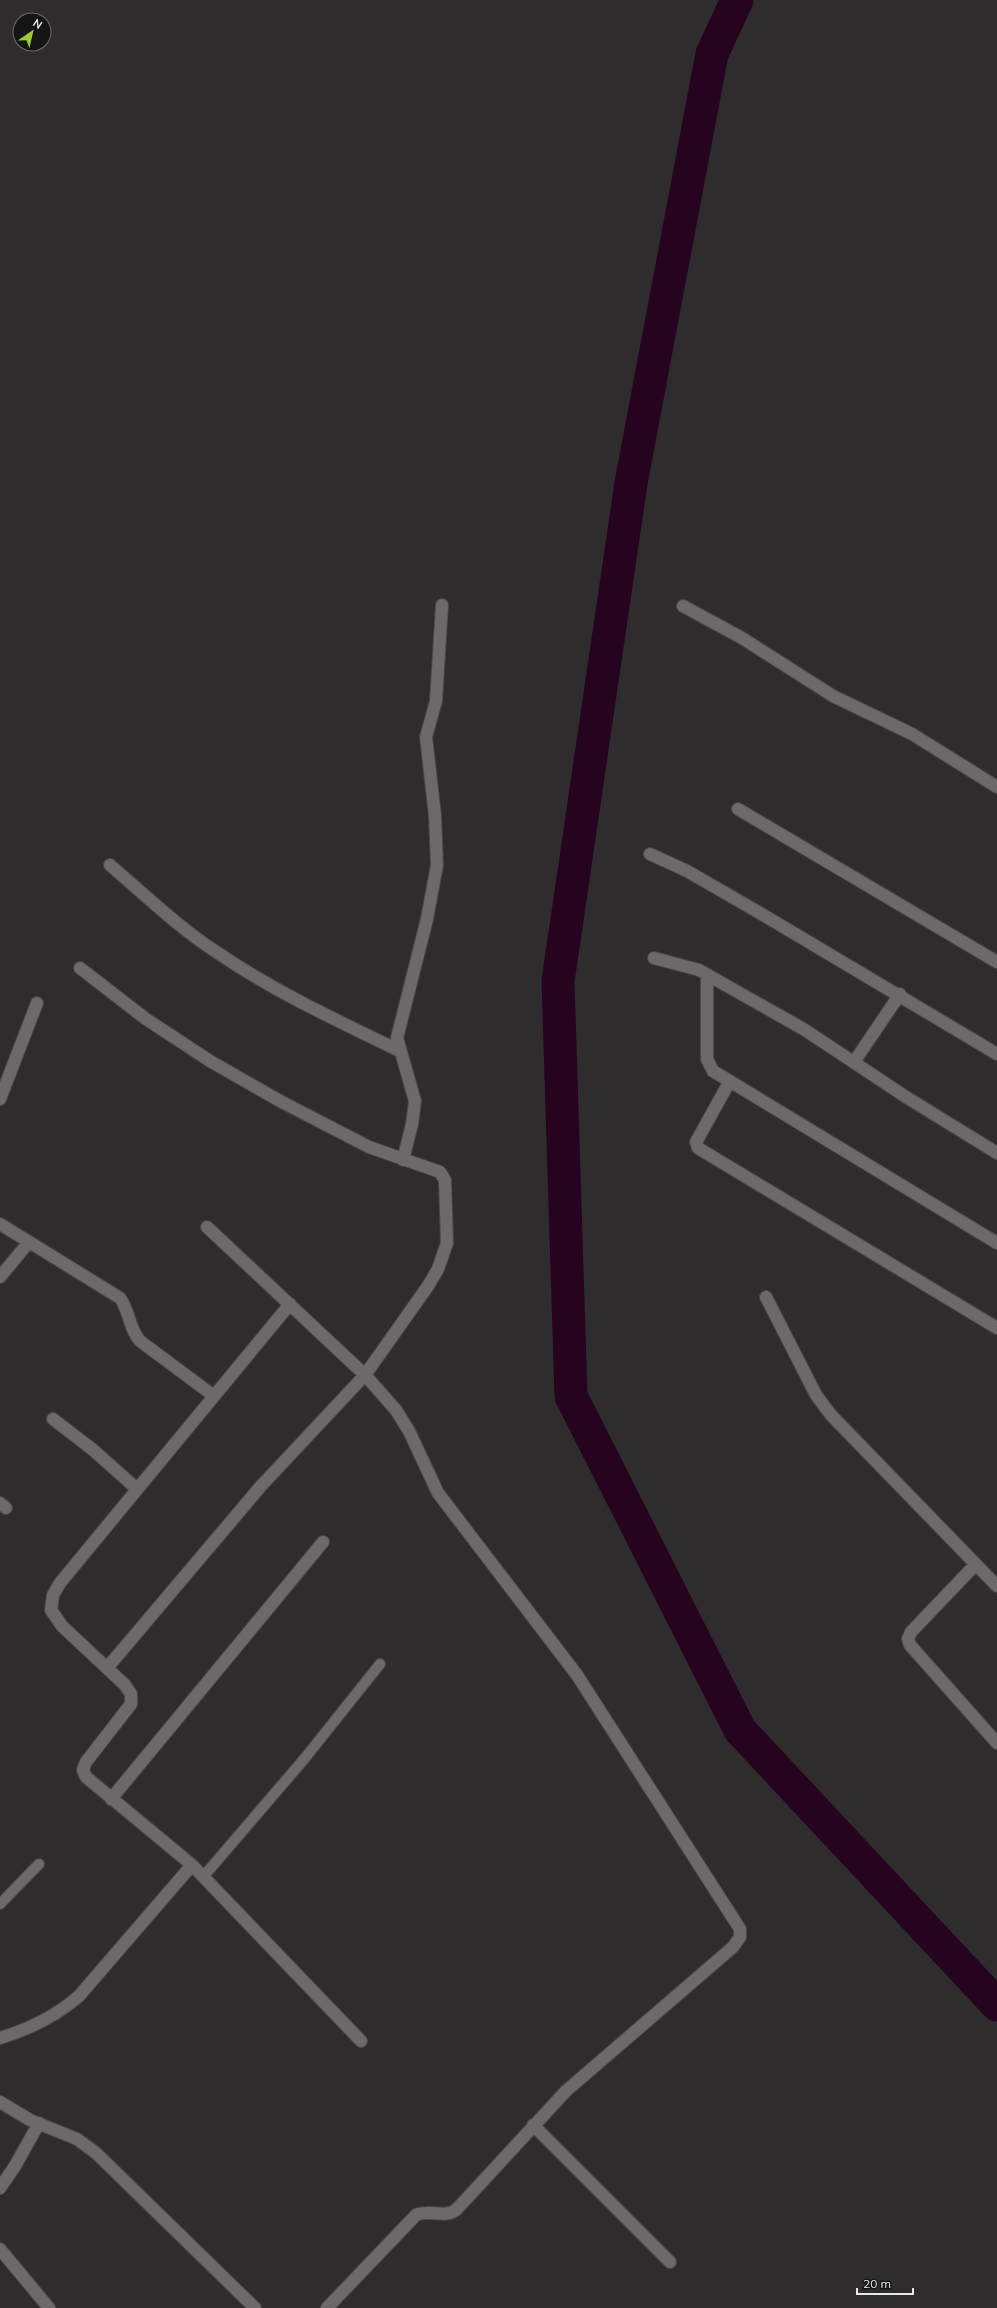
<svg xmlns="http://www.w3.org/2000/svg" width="997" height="2308" viewBox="0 0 997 2308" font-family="Mulish,sans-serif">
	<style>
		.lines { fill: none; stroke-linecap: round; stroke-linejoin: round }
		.river { stroke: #260420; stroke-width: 33 }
		.lane-casing { stroke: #494748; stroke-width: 12 }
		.street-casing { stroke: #494748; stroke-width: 14 }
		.lane { stroke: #6c696b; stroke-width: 10 }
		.street { stroke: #6c696b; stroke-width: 12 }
	</style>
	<rect width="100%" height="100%" fill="#2f2c2e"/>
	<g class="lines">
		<path class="river" d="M737 0 712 54 631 483 558 981 571 1396 740 1730 997 2005"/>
		<defs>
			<path id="lane" d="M203 1877 305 1758 380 1664
				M0 1904 39 1864"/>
			<path id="street" d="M683 606 742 638 833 696 912 734 997 787
				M738 809 997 962
				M650 854 687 871 765 916 997 1054
				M110 865C145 895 179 928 218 953 275 992 338 1021 400 1051
				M654 958 699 970 805 1030 906 1097 997 1153
				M80 968 146 1019 210 1061 280 1101 369 1147 440 1172 445 1180 447 1243 438 1269 428 1286 365 1375 261 1486 107 1668
				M707 975V1059L713 1071 997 1243
				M854 1062 900 994
				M730 1081 696 1142 698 1148 997 1328
				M0 1099 37 1003
				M403 1160 412 1124 415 1101 397 1038 427 919 437 865 435 816 426 737 436 701 442 605
				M0 1224 120 1298C130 1312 129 1329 140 1341L214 1396
				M207 1227 365 1375 396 1410 409 1431 438 1493 577 1675 740 1929V1937L733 1947 566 2091 457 2209C446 2219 430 2209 416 2215L327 2308
				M0 1277 29 1242
				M766 1297 816 1395 831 1415 997 1586
				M290 1304 60 1583 53 1595 51 1610 62 1626 125 1685 131 1694V1704L86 1762 83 1770 86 1777 192 1865 361 2041
				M53 1419 92 1449 137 1489
				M0 1503 6 1508
				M976 1564 911 1632 908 1639 910 1645 997 1743
				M111 1799 323 1542
				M0 2038C30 2029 55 2017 79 1996L192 1865
				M0 2102 30 2120 77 2139 96 2153 255 2308
				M533 2125 670 2262
				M0 2188 15 2166 39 2123
				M0 2249 49 2308"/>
		</defs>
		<use href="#lane" class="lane-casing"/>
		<use href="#street" class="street-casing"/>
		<use href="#lane" class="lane"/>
		<use href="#street" class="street"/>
	</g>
	<g transform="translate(32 32) rotate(34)"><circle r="19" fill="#161516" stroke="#6a696a"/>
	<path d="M0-3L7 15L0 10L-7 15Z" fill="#9acb34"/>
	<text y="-6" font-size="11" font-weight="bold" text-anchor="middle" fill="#e8e7e8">N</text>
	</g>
	<path d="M857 2288v6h56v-6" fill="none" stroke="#e8e7e8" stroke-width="2"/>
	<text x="863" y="2288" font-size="12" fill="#e8e7e8" stroke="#161516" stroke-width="3" paint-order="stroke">20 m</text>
</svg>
